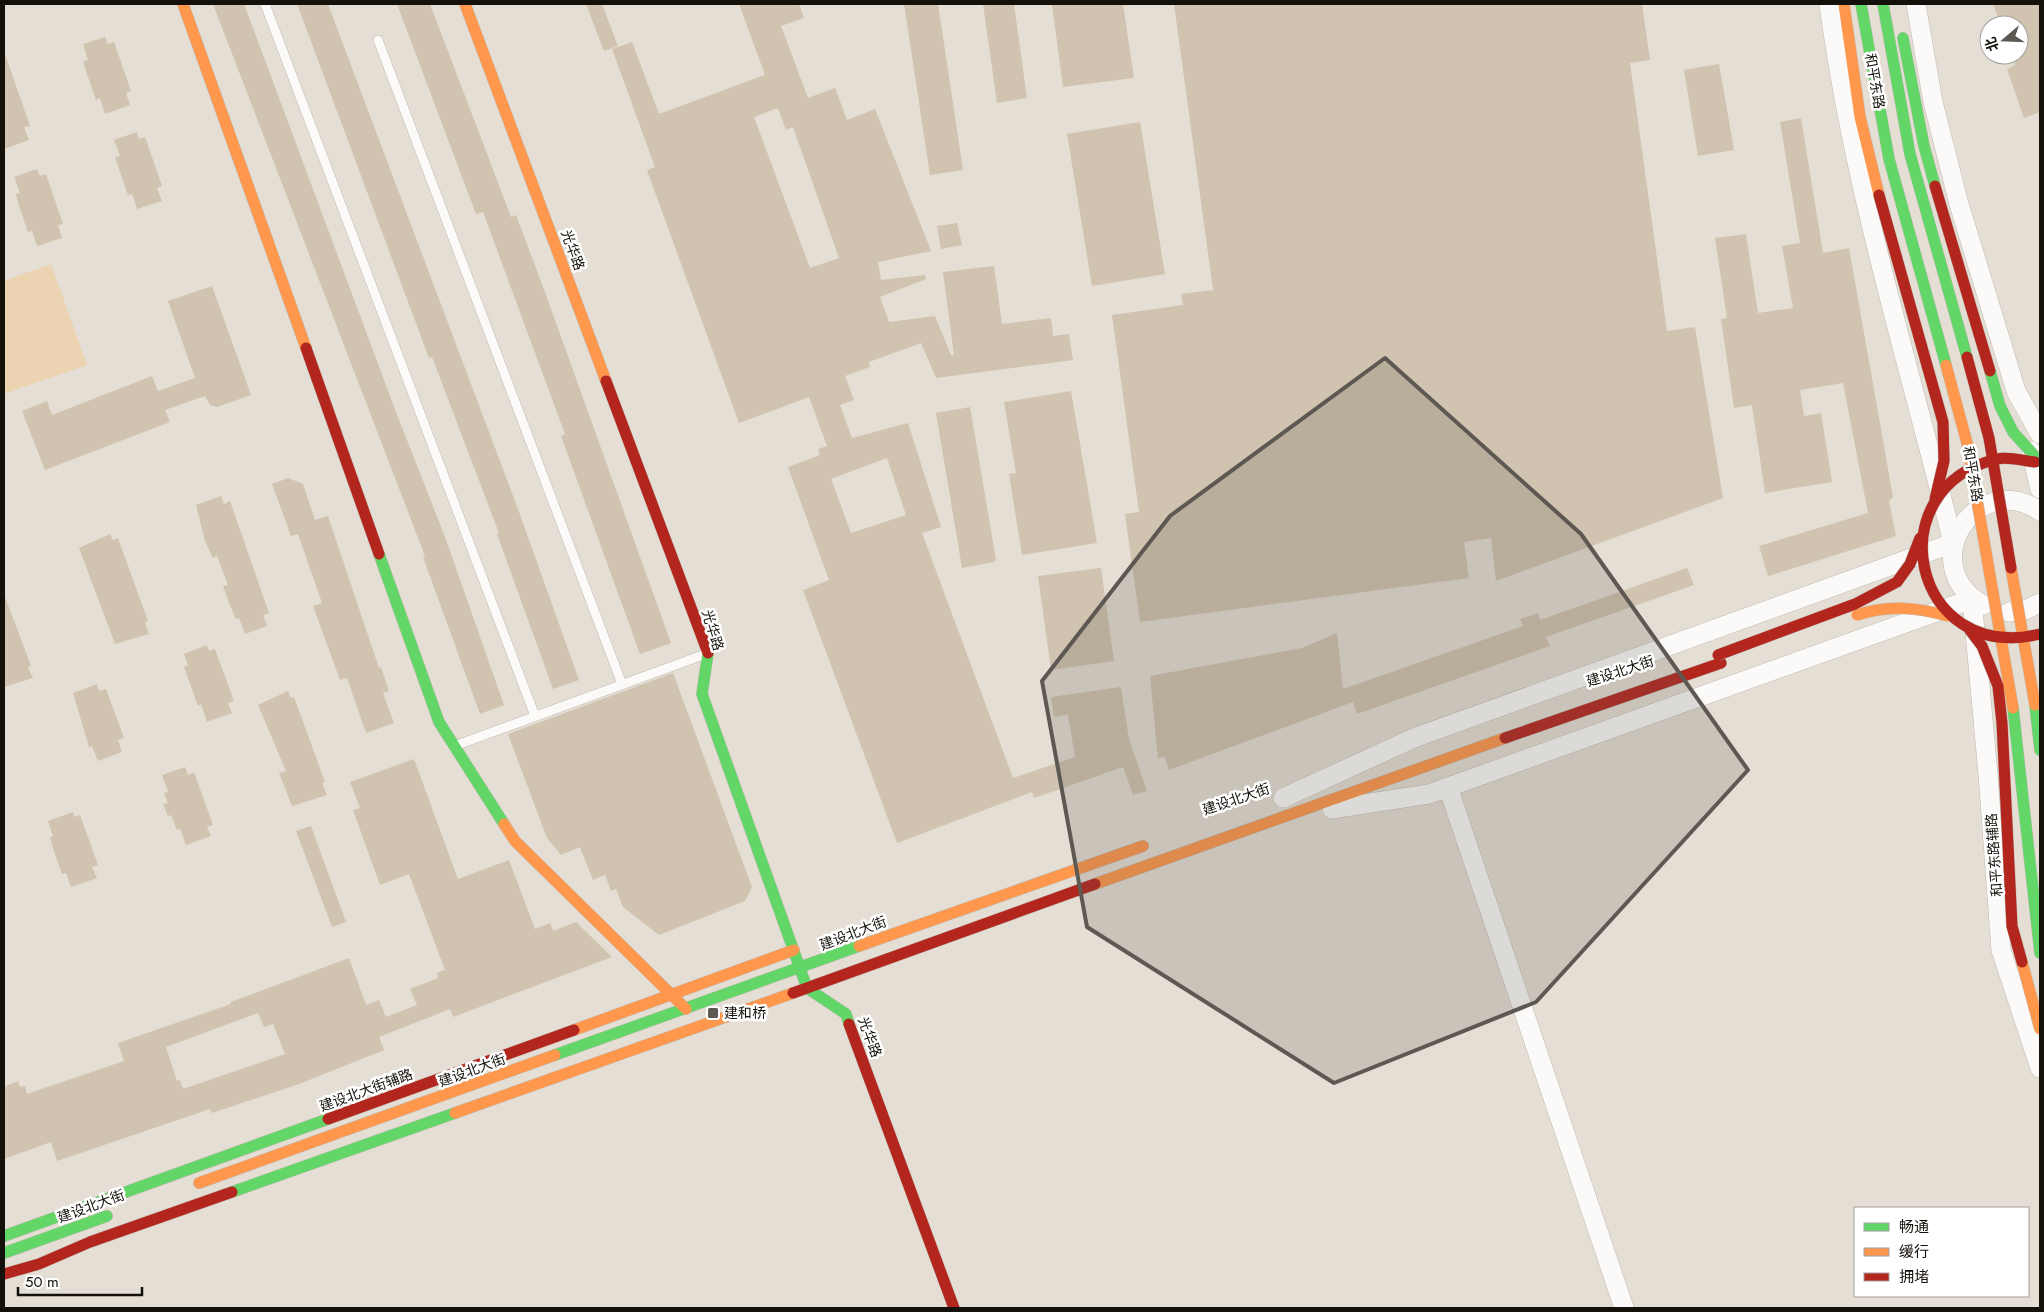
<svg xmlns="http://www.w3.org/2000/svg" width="2044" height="1312" viewBox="0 0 2044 1312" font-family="Jost,'Noto Sans SC',sans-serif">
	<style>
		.green { fill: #ecd4b2 }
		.building { fill: #d0c3af; fill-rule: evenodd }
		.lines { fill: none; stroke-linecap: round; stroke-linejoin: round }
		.lane-casing { stroke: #c0bbb3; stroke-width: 10 }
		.street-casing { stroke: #c0bbb3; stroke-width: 20 }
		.fast-casing { stroke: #c0bbb3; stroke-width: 12 }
		.slow-casing { stroke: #c0bbb3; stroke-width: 12 }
		.jam-casing { stroke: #c0bbb3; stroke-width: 12 }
		.lane { stroke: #fbfaf9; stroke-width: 9 }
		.street { stroke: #fbfaf9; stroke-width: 19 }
		.fast { stroke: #63d668; stroke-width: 11 }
		.slow { stroke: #ff974d; stroke-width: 11 }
		.jam { stroke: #b3261e; stroke-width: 11 }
		.fast-bridge-casing { stroke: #c0bbb3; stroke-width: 12; stroke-linecap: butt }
		.slow-bridge-casing { stroke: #c0bbb3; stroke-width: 12; stroke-linecap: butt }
		.jam-bridge-casing { stroke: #c0bbb3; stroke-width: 12; stroke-linecap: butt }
		.fast-bridge { stroke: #63d668; stroke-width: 11 }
		.slow-bridge { stroke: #ff974d; stroke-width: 11 }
		.jam-bridge { stroke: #b3261e; stroke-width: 11 }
		.marked { fill: #5d5851; fill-opacity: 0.2; stroke: #5d5851; stroke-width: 4; stroke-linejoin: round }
		.poi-dot { fill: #5d5851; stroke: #fff; stroke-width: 2 }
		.labels { text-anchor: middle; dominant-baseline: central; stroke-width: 5; stroke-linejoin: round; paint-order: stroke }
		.street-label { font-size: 14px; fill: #14100a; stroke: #fff }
		.poi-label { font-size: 14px; fill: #14100a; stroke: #fff; text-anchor: start }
	</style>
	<rect width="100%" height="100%" fill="#e5ded4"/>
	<path class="green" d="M51 264 87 365 4 394V281Z"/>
	<path class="building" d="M213 4H244L396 412 445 537 504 705 480 714 423 557 425 556Z
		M297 4H328L518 509 579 680 553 689 497 534 499 533 432 357 429 358Z
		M397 4H430L511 217 516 215 546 295 671 643 640 654 561 436 565 434 483 212 476 214Z
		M586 4H602L618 46 604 51Z
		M739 4H799L804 18 781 26 808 98 835 88 847 120 875 109 931 251 878 262 881 280 925 275 926 279 880 297 889 322 935 316 951 355H954L943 272 994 266 1002 324 1051 318 1053 336 1069 334 1073 360 936 378 921 343 869 362 870 367 845 376 854 400 840 405 852 438 908 423 941 527 922 533 1013 778 1075 757 1068 715 1054 717 1051 697 1121 687 1129 739 1147 791 1133 795 1123 767 1034 798 1032 792 897 843 803 590 829 580 788 467 820 455 818 449 827 446 809 397 739 423 647 170 655 167 612 49 632 42 659 114 765 75ZM778 108 786 130 793 127 839 258 810 268 754 117ZM887 458 906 515 851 533 831 479Z
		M904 4H938L963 170 930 175Z
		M983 4H1014L1027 98 997 103Z
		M1052 4H1123L1134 78 1063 87Z
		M1174 4H1642L1650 60 1630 63 1667 331 1695 327 1723 498 1496 581 1491 538 1464 542 1469 578 1140 622 1125 514 1139 512 1112 315 1183 305 1181 294 1213 290Z
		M1993 4H2040V112L2024 118 2007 69 2015 65 2012 55H2019V25H2001Z
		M105 37 108 44 114 42 131 91 126 93 130 105 105 114 100 98 96 100 87 74 83 62 88 60 83 44Z
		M4 57H6L30 126 24 127 29 140 4 149Z
		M1719 64 1734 150 1698 156 1684 70Z
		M1801 118 1823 253 1849 248 1893 497 1889 501 1896 536 1768 576 1759 546 1868 513 1843 383 1800 390 1804 416 1821 413 1832 482 1765 493 1752 405 1734 408 1721 319 1727 318 1715 238 1746 234 1758 313 1793 308 1782 246 1800 243 1780 122Z
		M1140 122 1165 274 1092 286 1067 134Z
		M137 132 139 139 145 137 162 186 157 188 162 201 137 209 132 194 128 195 119 169 115 157 120 156 114 140Z
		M37 169 40 176 46 174 63 224 58 225 62 238 37 246 32 231 28 232 19 206 16 194 20 193 14 177Z
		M957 223 962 245 941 249 937 226Z
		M212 286 251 395 217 407 210 405 205 396 165 410 170 422 45 470 22 411 47 401 52 415 152 376 158 391 195 378 168 301Z
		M1071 391 1097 543 1022 555 1009 474 1016 473 1004 402Z
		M970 407 996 560 994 562 962 568 936 413Z
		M288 478 303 484 315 520 328 516 379 668 381 667 389 691 383 693 394 723 366 733 347 678 340 680 313 606 322 603 298 534 291 536 272 484Z
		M221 496 224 504 230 501 269 613 263 615 267 626 245 634 239 618 236 619 229 603 223 586 228 585 217 556 213 558 205 541 196 505Z
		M110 534 113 540 118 538 148 621 145 623 149 634 115 644 79 548Z
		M1101 568 1114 661 1051 670 1038 576Z
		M1687 568 1694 585 1546 637 1550 646 1357 714 1353 702 1169 770 1164 756 1158 759 1150 676 1302 648 1337 633 1343 689 1523 626 1520 619 1538 613 1540 620Z
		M5 597 31 666 28 667 33 678 4 687Z
		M207 645 209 651 215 649 234 701 228 703 232 713 207 722 201 704 198 706 184 667 188 665 184 654Z
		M673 673 752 887 745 901 659 935 623 907 616 889 611 891 605 875 593 880 580 847 561 855 547 838 508 734Z
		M97 684 99 691 106 689 124 738 118 740 122 752 98 761 92 746 89 747 73 693Z
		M288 691 291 698 294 697 325 782 322 783 327 795 292 806 279 773 286 771 258 705Z
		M414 759 458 879 509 860 535 929 550 923 553 931 576 922 612 957 453 1017 450 1009 379 1037 384 1050 299 1084 212 1113 210 1109 57 1161 51 1142 4 1159V1087L18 1081 20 1087 25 1086 27 1094 124 1061 118 1043 231 1004V1002L349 958 366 1005 379 1000 386 1017 417 1005 410 989 438 978 437 973 445 970 409 874 380 885 353 810 360 808 350 782ZM258 1013 264 1027 273 1024 285 1054 183 1089 180 1080 177 1081 166 1047Z
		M185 767 188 775 194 772 213 825 207 827 211 836 186 845 180 829 177 830 171 815 168 816 163 804 168 803 164 793 168 792 162 775Z
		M73 812 74 817 80 815 98 865 92 867 97 878 71 887 66 873 62 874 53 848 50 837 53 836 48 821Z
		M311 826 346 922 332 927 296 831Z"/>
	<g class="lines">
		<defs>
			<path id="lane" d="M265 4 535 716
				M378 40 622 684
				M457 745 703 655"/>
			<path id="street" d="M1916 4 1933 102 1959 204 2016 391 2040 434
				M2031 451 2040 489
				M1983 605C1914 566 1975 468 2040 511
				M2009 612 2025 610 2040 603
				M1448 787 1624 1308
				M1283 798 1414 738 1953 543C1909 364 1853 187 1829 4
				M1332 809 1429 794 1972 599 1988 774 2001 950 2040 1068"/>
			<path id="fast" d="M1861 4 1889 159 1946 365
				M1883 4 1910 154 1967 357
				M1903 38 1924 146 1935 186
				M379 554 439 722 504 824
				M708 653 702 694 807 988 846 1014 849 1024
				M2035 705 2040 750
				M2013 708 2040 953
				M555 1055 859 946
				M232 1192 455 1113
				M4 1236 328 1119
				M4 1253 107 1216"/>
			<path id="slow" d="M183 4 306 348
				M465 4 606 381
				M1844 4 1860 117 1879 195
				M504 824 515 841 686 1009
				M1095 884 1505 738
				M859 946 1143 846
				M574 1030 794 950
				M455 1113 793 993
				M199 1183 555 1055"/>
			<path id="jam" d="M306 348 379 554
				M606 381 708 653
				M1505 738 1721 663
				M793 993 1095 884
				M849 1024 954 1308
				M328 1119 574 1030
				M4 1274 39 1264 90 1242 232 1192"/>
		</defs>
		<use href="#lane" class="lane-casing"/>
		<use href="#street" class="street-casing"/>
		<use href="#fast" class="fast-casing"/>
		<use href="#slow" class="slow-casing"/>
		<use href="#jam" class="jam-casing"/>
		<use href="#lane" class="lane"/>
		<use href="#street" class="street"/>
		<use href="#fast" class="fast"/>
		<use href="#slow" class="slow"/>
		<use href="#jam" class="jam"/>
		<defs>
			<path id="fast-bridge" d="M1990 371 2000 406 2013 432 2040 462"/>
			<path id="slow-bridge" d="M1946 365 1967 443 2013 708
				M2011 568 2035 705
				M1857 615C1889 605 1916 607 1948 616
				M2022 962 2040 1029"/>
			<path id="jam-bridge" d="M1935 186 1990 371
				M1879 195 1943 422 1944 461 1935 499
				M1967 357 1989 438 2011 568
				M2035 462C2023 461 2009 456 1997 459 1875 488 1912 665 2040 634
				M1969 629 1982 646 1998 686 2002 723 2012 926 2022 962
				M1718 655 1855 604 1897 582 1910 564 1920 538"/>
		</defs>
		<use href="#fast-bridge" class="fast-bridge-casing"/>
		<use href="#slow-bridge" class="slow-bridge-casing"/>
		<use href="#jam-bridge" class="jam-bridge-casing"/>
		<use href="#fast-bridge" class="fast-bridge"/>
		<use href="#slow-bridge" class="slow-bridge"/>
		<use href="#jam-bridge" class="jam-bridge"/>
	</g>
	<path class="marked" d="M1385 358 1581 534 1748 770 1536 1002 1334 1083 1087 927 1042 681 1170 516Z"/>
	<rect class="poi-dot" x="707" y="1007" width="12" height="12" rx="2.5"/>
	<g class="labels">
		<g class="street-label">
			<text transform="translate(1875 81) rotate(80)">和平东路</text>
			<text transform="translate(573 250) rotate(70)">光华路</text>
			<text transform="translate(1973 474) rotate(80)">和平东路</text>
			<text transform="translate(713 630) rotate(73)">光华路</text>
			<text transform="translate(1620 671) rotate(-18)">建设北大街</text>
			<text transform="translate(1236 799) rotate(-19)">建设北大街</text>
			<text transform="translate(1994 855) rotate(-94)">和平东路辅路</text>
			<text transform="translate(853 933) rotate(-21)">建设北大街</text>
			<text transform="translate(870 1037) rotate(70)">光华路</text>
			<text transform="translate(472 1070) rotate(-20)">建设北大街</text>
			<text transform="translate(366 1090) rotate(-20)">建设北大街辅路</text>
			<text transform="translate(91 1206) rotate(-20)">建设北大街</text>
		</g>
		<g class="poi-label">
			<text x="724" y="1013">建和桥</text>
		</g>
	</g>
	<rect width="2044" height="1312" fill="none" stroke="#14100a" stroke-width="10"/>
	<rect x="1854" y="1207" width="175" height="90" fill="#ffffff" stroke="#a19f9d"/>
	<rect x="1864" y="1223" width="25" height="8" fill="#63d668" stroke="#a19f9d"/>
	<text x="1899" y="1232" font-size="15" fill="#14100a">畅通</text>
	<rect x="1864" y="1248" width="25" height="8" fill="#ff974d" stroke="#a19f9d"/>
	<text x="1899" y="1257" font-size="15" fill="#14100a">缓行</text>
	<rect x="1864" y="1273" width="25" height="8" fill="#b3261e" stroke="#a19f9d"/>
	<text x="1899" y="1282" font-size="15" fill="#14100a">拥堵</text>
	<g transform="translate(2004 40) rotate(251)"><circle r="24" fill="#ffffff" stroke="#a19f9d"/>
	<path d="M0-4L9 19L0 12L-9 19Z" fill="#5d5851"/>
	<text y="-8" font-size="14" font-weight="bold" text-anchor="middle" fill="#14100a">北</text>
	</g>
	<path d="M18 1287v8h124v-8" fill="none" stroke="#14100a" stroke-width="2.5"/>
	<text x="25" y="1287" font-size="15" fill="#14100a" stroke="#ffffff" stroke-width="4" paint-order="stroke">50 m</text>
</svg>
